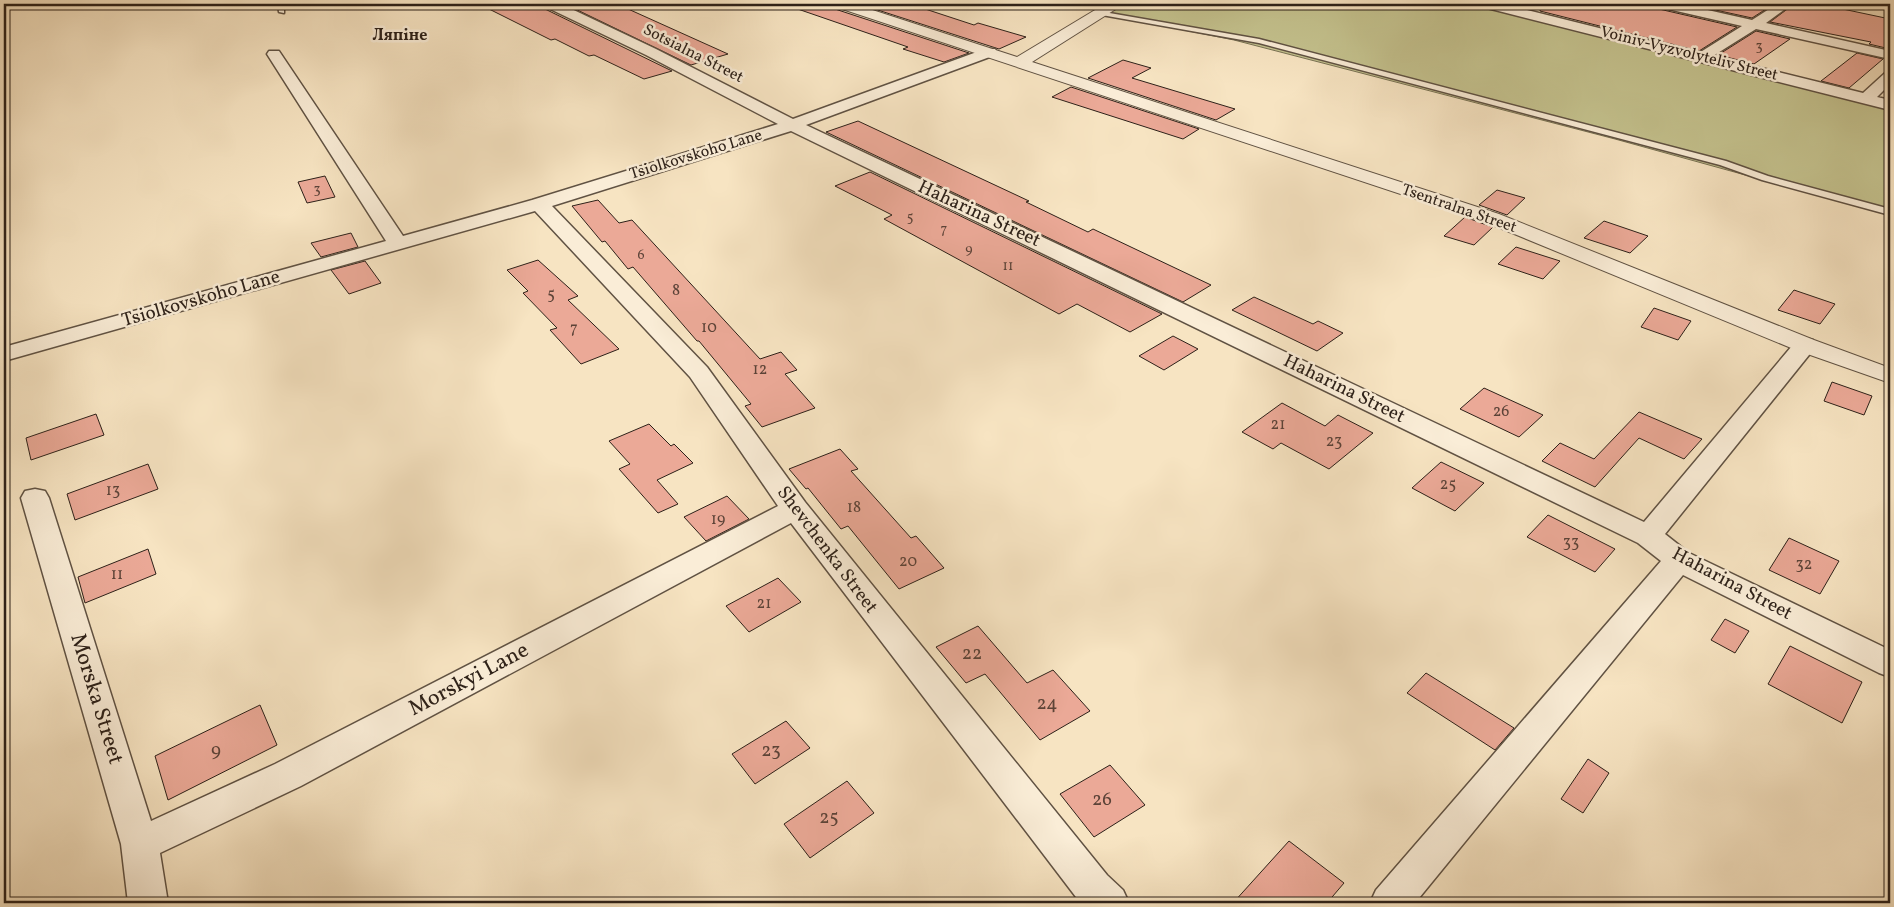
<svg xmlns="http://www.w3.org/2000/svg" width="1894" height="907" viewBox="0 0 1894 907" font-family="Vollkorn,serif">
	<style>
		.green { fill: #c4c28e; stroke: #787254 }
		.building { fill: #eba997; stroke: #2d2119 }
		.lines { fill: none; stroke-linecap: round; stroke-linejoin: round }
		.service-casing { stroke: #605243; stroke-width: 3 }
		.minor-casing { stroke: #605243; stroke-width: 3 }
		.tertiary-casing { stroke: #605243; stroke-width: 2 }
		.service { fill: #faedd7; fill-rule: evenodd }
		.minor { fill: #faedd7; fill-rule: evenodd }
		.tertiary { fill: #faedd7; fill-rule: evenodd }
		.labels { text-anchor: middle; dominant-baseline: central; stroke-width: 5; stroke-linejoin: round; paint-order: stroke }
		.far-number-label { font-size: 14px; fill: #5c4338 }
		.far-neighbourhood-label { font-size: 16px; font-weight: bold; fill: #2d2119; stroke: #faedd7 }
		.far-street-label { font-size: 16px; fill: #2d2119; stroke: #faedd7 }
		.number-label { font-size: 16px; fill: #5c4338 }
		.street-label { font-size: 19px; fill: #2d2119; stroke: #faedd7 }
		.near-number-label { font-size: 19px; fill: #5c4338 }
		.near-street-label { font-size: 22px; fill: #2d2119; stroke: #faedd7 }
	</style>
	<rect width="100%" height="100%" fill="#f7e4c2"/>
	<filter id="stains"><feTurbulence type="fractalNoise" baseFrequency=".004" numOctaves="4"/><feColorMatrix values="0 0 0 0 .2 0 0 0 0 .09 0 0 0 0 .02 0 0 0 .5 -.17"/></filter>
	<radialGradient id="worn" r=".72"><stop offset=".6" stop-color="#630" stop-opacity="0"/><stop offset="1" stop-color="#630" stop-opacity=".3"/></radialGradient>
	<path class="green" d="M1114 4H1488L1890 105V215L1615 139 1234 40 1098 13Z"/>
	<path class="building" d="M479 4H543L545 9 672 71 644 79 594 55 589 56 555 39 551 40Z
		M565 4H617L728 54 691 65Z
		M790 4H832L835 9 969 53 944 62 903 49 908 47 789 6Z
		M859 4H910L974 25 978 23 1026 37 999 49Z
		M1541 4H1656L1659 9 1737 27 1699 51 1540 11Z
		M1688 4H1722L1745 9 1746 4H1774L1752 18Z
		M1794 4H1819L1890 19V49L1869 44 1871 42 1770 22Z
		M1756 31 1790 39 1754 64 1718 55Z
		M1857 53 1883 59 1849 88 1821 81Z
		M1123 60 1151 68 1132 78 1235 109 1216 120 1088 78Z
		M1071 87 1199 129 1183 139 1052 97Z
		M858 121 1029 201 1026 202 1088 232 1093 229 1211 285 1183 302 826 132Z
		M870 172 1162 314 1130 332 1077 304 1059 314 884 219 892 215 835 186Z
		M325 176 335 197 307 203 298 182Z
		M1497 190 1525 198 1507 215 1479 205Z
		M598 200 619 223 632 220 760 359 781 352 797 370 785 374 815 408 762 427 745 406 751 404 699 341H697L633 267 628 269 605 241 602 242 572 206Z
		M1465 217 1484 224 1493 227 1474 245 1444 236Z
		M1604 221 1648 236 1630 253 1584 238Z
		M351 233 358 247 321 257 311 243Z
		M1516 247 1560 261 1543 279 1498 264Z
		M538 260 578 296 568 300 619 349 581 364 550 330 557 328 523 293 528 291 507 270Z
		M365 261 381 283 349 294 331 270Z
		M1794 290 1835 304 1820 324 1778 310Z
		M1254 297 1313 324 1318 321 1343 333 1317 351 1232 310Z
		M1654 308 1691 321 1678 340 1641 327Z
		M1173 336 1198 349 1164 370 1139 356Z
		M1832 382 1872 396 1864 415 1824 401Z
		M1484 388 1543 415 1519 437 1460 409Z
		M1282 403 1325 426 1338 415 1373 433 1329 469 1281 443 1273 449 1242 432Z
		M1639 412 1702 439 1684 459 1639 438 1595 487 1542 461 1560 443 1594 459Z
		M96 414 104 435 31 460 26 438Z
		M649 424 671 446 674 444 693 463 657 480 678 504 658 513 619 469 630 464 609 441Z
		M840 449 858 469 851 471 911 538 916 536 944 568 899 589 848 526 841 529 808 488 806 489 789 469Z
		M1441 462 1484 483 1455 511 1412 488Z
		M148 464 158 489 75 520 67 494Z
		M727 496 749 519 706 541 684 517Z
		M1548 515 1615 549 1595 572 1527 537Z
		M1789 538 1839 561 1820 594 1769 570Z
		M148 549 156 574 85 603 78 577Z
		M778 578 801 602 749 632 726 606Z
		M1725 619 1749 631 1735 653 1711 640Z
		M978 626 1027 683 1053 670 1090 711 1040 740 985 674 966 683 936 647Z
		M1790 646 1862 682 1842 723 1768 684Z
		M1426 673 1514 728 1495 750 1407 693Z
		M260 705 277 745 168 800 155 756Z
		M786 721 810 748 755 784 732 754Z
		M1588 759 1609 773 1583 813 1561 799Z
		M1110 765 1145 805 1094 837 1060 794Z
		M847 781 874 813 810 858 784 824Z
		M1289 841 1344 883 1327 903H1233Z"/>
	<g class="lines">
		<defs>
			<path id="service" d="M278 4H288L284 6V13L279 12Z
				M1098 11 1259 39 1726 161 1768 176 1890 209V215L1762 180 1720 165 1259 43 1096 14V12Z"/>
			<path id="minor" d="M545 4H561L656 49 793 119 985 49H995L997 52 995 55 806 125 1644 522 1797 340 1805 338 1813 340 1817 345 1813 350 1665 534 1689 553 1890 650V677L1879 673 1683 575 1415 903H1370L1376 890 1661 561 1638 543 791 131 552 206 707 367 805 502 1107 875 1123 890 1129 903H1082L1079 901 791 523 301 786 160 853 168 903H128L121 844 21 498 25 491 35 489 45 491 49 498 151 821 275 764 778 506 690 377 535 211 4 361V347L386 241 267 54 269 51H279L403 236 532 200 778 124 646 55 546 7Z
				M1481 4H1503L1699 53 1742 26 1659 7 1658 4H1681L1752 20 1777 4H1792L1766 23 1890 51V59L1756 29 1713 56 1863 93 1885 73 1890 71V84L1877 97 1890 100V110L1483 7Z"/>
			<path id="tertiary" d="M834 4H854L1017 57 1105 4H1121L1119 7 1032 62 1499 214 1814 340 1890 368V383L1796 350 1485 222 836 7Z"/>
		</defs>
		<use href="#service" class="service-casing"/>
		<use href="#minor" class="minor-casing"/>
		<use href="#tertiary" class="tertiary-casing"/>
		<use href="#service" class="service"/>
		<use href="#minor" class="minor"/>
		<use href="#tertiary" class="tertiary"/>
	</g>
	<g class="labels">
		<g class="far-number-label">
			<text x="1759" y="46">3</text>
			<text x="317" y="189">3</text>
			<text x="910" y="217">5</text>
			<text x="944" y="229">7</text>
			<text x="969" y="249">9</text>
			<text x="641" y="255">6</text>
			<text x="1008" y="266">11</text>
		</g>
		<g class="far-neighbourhood-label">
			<text x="400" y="36">Ляпіне</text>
		</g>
		<g class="far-street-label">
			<text transform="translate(693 54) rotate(27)">Sotsialna Street</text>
			<text transform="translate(1689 54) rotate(14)">Voiniv-Vyzvolyteliv Street</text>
			<text transform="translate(696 155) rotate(-17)">Tsiolkovskoho Lane</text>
			<text transform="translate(1459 209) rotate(19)">Tsentralna Street</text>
		</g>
		<g class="number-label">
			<text x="676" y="291">8</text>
			<text x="551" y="295">5</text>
			<text x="709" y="328">10</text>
			<text x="574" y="329">7</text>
			<text x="760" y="370">12</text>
			<text x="1501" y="412">26</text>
			<text x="1278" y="425">21</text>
			<text x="1334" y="442">23</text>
			<text x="1448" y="485">25</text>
			<text x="113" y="491">13</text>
			<text x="854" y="508">18</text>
			<text x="718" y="520">19</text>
			<text x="1571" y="543">33</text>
			<text x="908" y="562">20</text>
			<text x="1804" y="565">32</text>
			<text x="117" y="575">11</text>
			<text x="764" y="604">21</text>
		</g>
		<g class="street-label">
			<text transform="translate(979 214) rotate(25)">Haharina Street</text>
			<text transform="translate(201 299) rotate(-16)">Tsiolkovskoho Lane</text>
			<text transform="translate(1344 389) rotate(26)">Haharina Street</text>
			<text transform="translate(827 550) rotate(53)">Shevchenka Street</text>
			<text transform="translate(1732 584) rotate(28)">Haharina Street</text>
		</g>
		<g class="near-number-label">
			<text x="972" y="654">22</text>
			<text x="1047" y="704">24</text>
			<text x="216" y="751">9</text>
			<text x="771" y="751">23</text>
			<text x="1102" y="800">26</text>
			<text x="829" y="818">25</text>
		</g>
		<g class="near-street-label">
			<text transform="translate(469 680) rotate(-28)">Morskyi Lane</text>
			<text transform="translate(96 699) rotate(73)">Morska Street</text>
		</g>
	</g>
	<rect width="1894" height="907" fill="none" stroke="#f7e4c2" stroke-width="20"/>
	<rect x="5" y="5" width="1884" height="897" fill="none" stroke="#2d2119" stroke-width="2.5"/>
	<rect x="10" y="10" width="1874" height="887" fill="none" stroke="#2d2119"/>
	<rect width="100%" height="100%" filter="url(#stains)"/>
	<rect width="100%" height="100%" fill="url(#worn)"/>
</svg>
